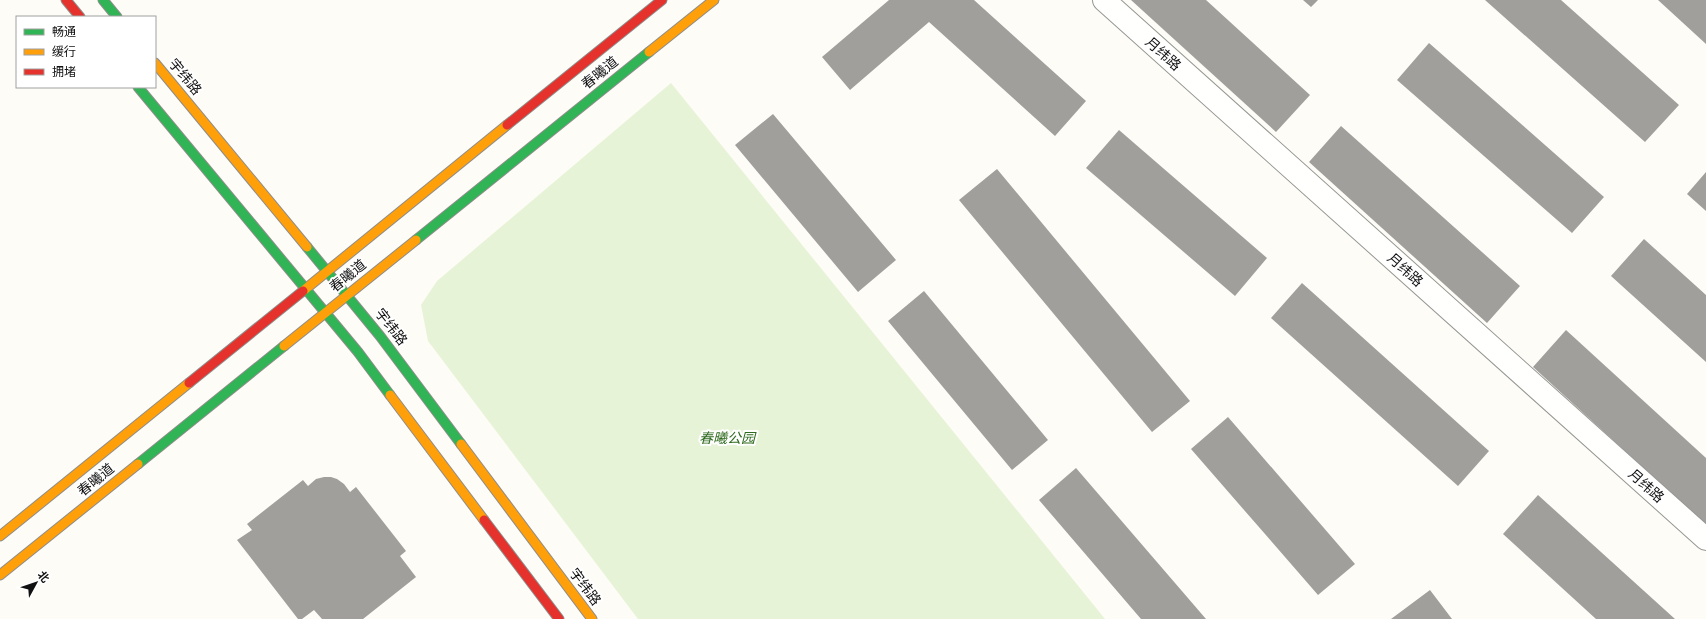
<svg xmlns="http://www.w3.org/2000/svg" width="1706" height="619" viewBox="0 0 1706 619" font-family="Spectral,'Noto Sans SC',serif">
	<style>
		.green { fill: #e7f3d7 }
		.building { fill: #a19f9c }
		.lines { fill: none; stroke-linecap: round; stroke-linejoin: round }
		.street-casing { stroke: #979795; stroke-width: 24 }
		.fast-casing { stroke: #8e8d8b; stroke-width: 11 }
		.slow-casing { stroke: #8e8d8b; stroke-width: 11 }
		.jam-casing { stroke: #8e8d8b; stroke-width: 11 }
		.street { stroke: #fffffe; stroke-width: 22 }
		.fast { stroke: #30b455; stroke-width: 9 }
		.slow { stroke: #ff9f0a; stroke-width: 9 }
		.jam { stroke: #e5322d; stroke-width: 9 }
		.labels { text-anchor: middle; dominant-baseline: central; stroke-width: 4; stroke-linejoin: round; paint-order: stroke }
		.street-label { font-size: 14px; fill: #111; stroke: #fff }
		.park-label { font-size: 14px; font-style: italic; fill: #2f6b1f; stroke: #fff }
	</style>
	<rect width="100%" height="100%" fill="#fdfcf7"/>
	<path class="green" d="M671 83 1105 619H638L428 341 421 305 437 281Z"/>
	<path class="building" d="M889 0H974L1086 101 1055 136 929 22 850 90 822 57Z
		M1131 0H1206L1310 95 1276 132Z
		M1303 0H1318L1311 7Z
		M1485 0H1561L1679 105 1645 142Z
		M1658 0H1706V44Z
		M1429 43 1604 197 1572 233 1397 80Z
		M773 114 896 260 858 292 735 145Z
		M1341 126 1520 286 1487 323 1309 162Z
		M1119 130 1267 258 1235 296 1086 168Z
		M997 169 1190 401 1152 432 959 200Z
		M1706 172V211L1687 194Z
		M1644 239 1706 295V362L1611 276Z
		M1302 283 1489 451 1458 486 1271 318Z
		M924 291 1048 440 1012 470 888 321Z
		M1566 330 1706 458V525L1533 367Z
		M1228 417 1355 564 1318 595 1191 449Z
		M1076 468 1206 619H1141L1039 500Z
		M324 477H331L337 479 344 484 350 492 356 487 406 551 400 556 416 577 363 619H322L314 610 302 619H298L237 540 252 530 247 524 303 480 308 486 316 479Z
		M1538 495 1675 619H1596L1503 534Z
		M1430 590 1452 619H1391Z"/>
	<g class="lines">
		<defs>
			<path id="street" d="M1104 0 1706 539"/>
			<path id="fast" d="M103 0 117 17
				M138 87 358 352 390 395
				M416 240 649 52
				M307 247 380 336 461 444
				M138 464 284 346"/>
			<path id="slow" d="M649 52 714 0
				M155 63 307 247
				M303 291 507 125
				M284 346 416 240
				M390 395 484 520
				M461 444 592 619
				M0 536 189 383
				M0 575 138 464"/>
			<path id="jam" d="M66 0 80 17
				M507 125 662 0
				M189 383 303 291
				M484 520 559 619"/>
		</defs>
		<use href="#street" class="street-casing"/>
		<use href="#fast" class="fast-casing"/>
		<use href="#slow" class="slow-casing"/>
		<use href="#jam" class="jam-casing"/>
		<use href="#street" class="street"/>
		<use href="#fast" class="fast"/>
		<use href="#slow" class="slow"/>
		<use href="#jam" class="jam"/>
	</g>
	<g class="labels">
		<g class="street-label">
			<text transform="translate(1163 54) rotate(42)">月纬路</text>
			<text transform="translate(600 73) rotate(-39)">春曦道</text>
			<text transform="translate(185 77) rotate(50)">宇纬路</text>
			<text transform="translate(1405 270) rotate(42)">月纬路</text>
			<text transform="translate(348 276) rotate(-39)">春曦道</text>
			<text transform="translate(391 327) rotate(52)">宇纬路</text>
			<text transform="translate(96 480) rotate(-39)">春曦道</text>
			<text transform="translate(1646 486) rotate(42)">月纬路</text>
			<text transform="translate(585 587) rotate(53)">宇纬路</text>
		</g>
		<g class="park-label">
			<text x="727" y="438">春曦公园</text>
		</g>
	</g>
	<rect x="16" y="16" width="140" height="72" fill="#ffffff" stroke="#a0a0a0"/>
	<rect x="24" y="29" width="20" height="6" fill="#30b455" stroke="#a0a0a0"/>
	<text x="52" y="36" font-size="12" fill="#111111">畅通</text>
	<rect x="24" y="49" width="20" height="6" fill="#ff9f0a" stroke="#a0a0a0"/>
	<text x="52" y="56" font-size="12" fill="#111111">缓行</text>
	<rect x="24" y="69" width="20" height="6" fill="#e5322d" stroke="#a0a0a0"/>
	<text x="52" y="76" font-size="12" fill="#111111">拥堵</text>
	<g transform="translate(36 583) rotate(50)" stroke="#ffffff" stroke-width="3" paint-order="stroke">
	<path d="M0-3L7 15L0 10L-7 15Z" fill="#111111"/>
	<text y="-6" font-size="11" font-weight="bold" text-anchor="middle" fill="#111111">北</text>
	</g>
</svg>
